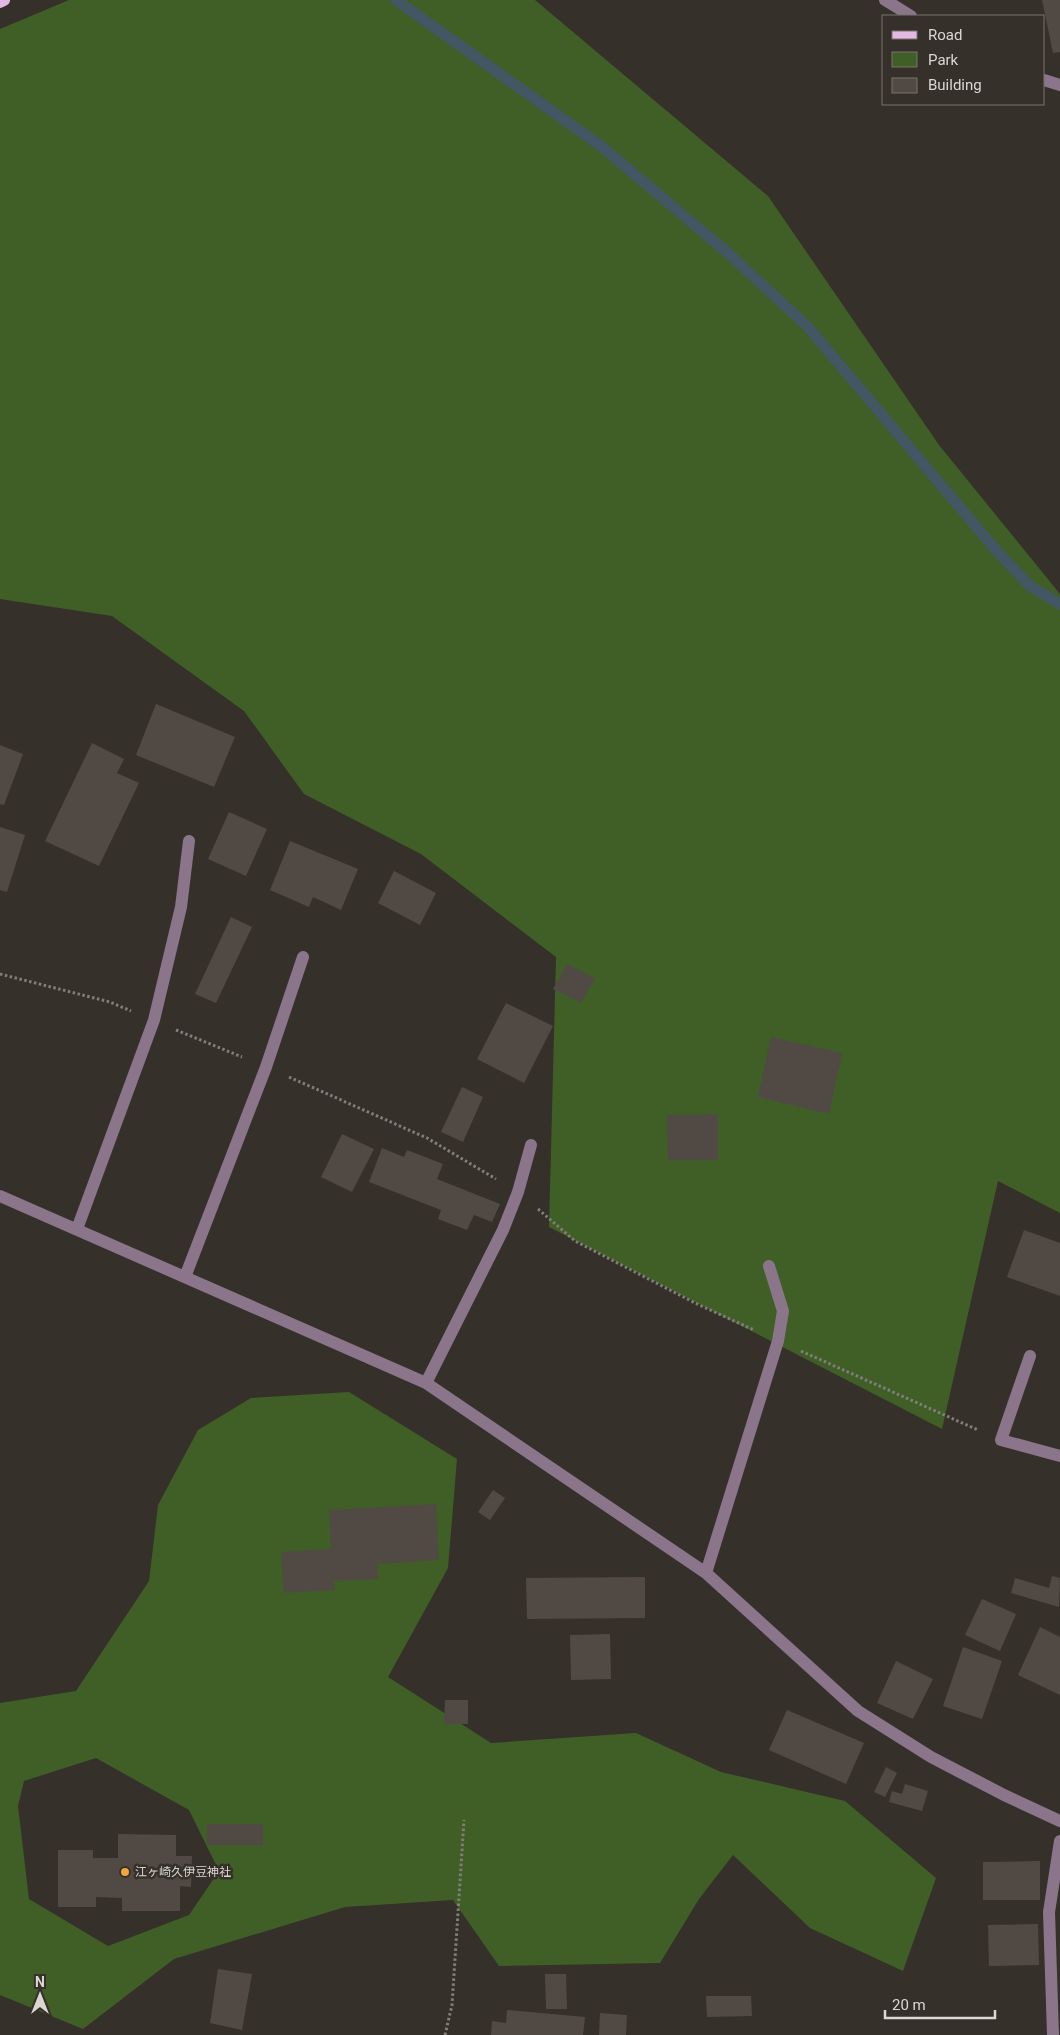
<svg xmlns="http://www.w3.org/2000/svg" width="1060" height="2035" viewBox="0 0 1060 2035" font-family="Roboto,'Noto Sans JP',sans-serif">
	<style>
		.green { fill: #3f5f27; fill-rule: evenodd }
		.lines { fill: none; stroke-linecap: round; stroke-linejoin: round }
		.stream { stroke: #435664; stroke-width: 11 }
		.building { fill: #514a44 }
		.path { stroke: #837e79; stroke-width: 3; stroke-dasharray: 2.5 2.5; stroke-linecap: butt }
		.minor { stroke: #8a758b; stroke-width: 12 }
		.major { stroke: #e4b8e5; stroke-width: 12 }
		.poi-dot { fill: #efa73e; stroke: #36302a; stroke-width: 2 }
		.labels { text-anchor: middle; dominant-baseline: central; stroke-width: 5; stroke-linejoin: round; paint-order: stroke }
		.poi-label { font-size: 12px; fill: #dbd7d3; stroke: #36302a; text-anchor: start }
	</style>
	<rect width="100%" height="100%" fill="#36302a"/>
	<path class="green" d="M69 0H535L768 196 939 445 1060 594V1213L998 1181 942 1429 549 1227 556 957 421 854 304 794 244 711 112 616 0 599V29Z
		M349 1392 457 1459 448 1568 388 1677 491 1743 636 1733 721 1772 845 1801 936 1878 903 1971 810 1928 733 1855 699 1899 660 1963 499 1966 453 1900 345 1907 174 1959 83 2029 0 1995V1703L76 1691 149 1581 158 1505 198 1430 251 1398ZM96 1758 189 1810 219 1871 189 1915 108 1946 29 1899 18 1806 24 1781Z"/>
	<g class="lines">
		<path class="stream" d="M396 0 601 146 728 253 808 327 995 549 1030 586 1060 604"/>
	</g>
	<path class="building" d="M1042 0H1060V52L1053 53Z
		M156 704 235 737 214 787 136 755Z
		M92 743 124 759 117 773 139 783 99 866 45 841Z
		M0 745 23 754 4 805 0 804Z
		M229 812 267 829 246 876 208 859Z
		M0 827 25 835 7 892 0 890Z
		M290 841 358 869 341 910 313 897 309 907 270 890Z
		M394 871 436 893 420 925 378 903Z
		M231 917 252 927 216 1003 195 994Z
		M567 964 595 978 581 1003 553 989Z
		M506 1003 553 1026 524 1083 477 1059Z
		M771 1037 842 1053 829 1114 758 1097Z
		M462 1087 483 1097 463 1142 441 1132Z
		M718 1114V1160H668L667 1115Z
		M342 1134 374 1149 352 1192 321 1177Z
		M382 1148 404 1157 407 1150 443 1164 437 1179 500 1204 492 1222 474 1215 467 1230 438 1219 441 1210 369 1182Z
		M1024 1230 1060 1243V1296L1007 1277Z
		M493 1490 505 1498 490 1520 478 1512Z
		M436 1504 439 1560 377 1564 378 1579 334 1581 335 1590 284 1593 281 1552 331 1549 329 1510Z
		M1052 1576 1060 1578 1059 1607 1011 1593 1015 1578 1049 1588Z
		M645 1577V1618L527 1619 526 1578Z
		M982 1599 1016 1614 1000 1651 965 1635Z
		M1040 1627 1060 1637V1695L1018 1675Z
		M610 1634 611 1679 571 1680 570 1635Z
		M963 1647 1002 1661 982 1719 943 1706Z
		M896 1661 933 1679 913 1719 877 1703Z
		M445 1700H468V1724H444Z
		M787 1710 864 1743 846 1784 769 1750Z
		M886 1767 897 1773 885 1797 874 1792Z
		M905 1784 928 1791 922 1811 889 1802 892 1791 902 1794Z
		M207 1824H263V1845H207Z
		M118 1834 176 1835V1856H192L191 1887 180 1886V1911H122V1898L96 1897V1907H58V1850H93V1858H118Z
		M1040 1861V1900H983V1862Z
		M1038 1924 1039 1965 989 1966 988 1925Z
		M218 1969 252 1974 242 2030 210 2023Z
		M545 1974H566L567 2009H546Z
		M706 1996H751L752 2016 707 2017Z
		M507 2010 585 2017 583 2035H491L492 2021 506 2023Z
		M600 2013 627 2015 626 2035H599Z"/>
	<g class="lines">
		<path class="path" d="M0 974 110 1002 131 1011
			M176 1030 242 1057
			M289 1077 427 1138 496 1179
			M538 1209 575 1241 695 1303 754 1330
			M801 1351 978 1430
			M445 2035 452 2005 464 1820"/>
		<path class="minor" d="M885 0 911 16
			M1044 80 1060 85
			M0 1196 426 1383 706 1573 858 1711 931 1757 1004 1795 1060 1821
			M77 1229 154 1020 181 907 189 841
			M185 1277 266 1067 303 957
			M1030 1356 1001 1440 1060 1456
			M426 1383 503 1230 518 1192 531 1145
			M706 1573 778 1341 783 1311 769 1266
			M1053 2035 1049 1912 1060 1841"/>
		<path class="major" d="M0 2 4 0"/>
	</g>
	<circle class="poi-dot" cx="125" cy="1872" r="5"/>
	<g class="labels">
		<g class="poi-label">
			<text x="135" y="1872">江ヶ崎久伊豆神社</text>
		</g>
	</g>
	<rect x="882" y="15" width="162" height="90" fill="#36302a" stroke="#78736e"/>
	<rect x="892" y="31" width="25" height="8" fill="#e4b8e5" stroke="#78736e"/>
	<text x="928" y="40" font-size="15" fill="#dbd7d3">Road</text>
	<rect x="892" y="52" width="25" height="15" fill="#3f5f27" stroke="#78736e"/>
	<text x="928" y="65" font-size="15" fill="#dbd7d3">Park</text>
	<rect x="892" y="78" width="25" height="15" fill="#514a44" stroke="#78736e"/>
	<text x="928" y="90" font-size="15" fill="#dbd7d3">Building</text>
	<g transform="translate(40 1995)" stroke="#36302a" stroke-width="4" paint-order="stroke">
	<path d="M0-4L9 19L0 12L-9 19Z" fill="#dbd7d3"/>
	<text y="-8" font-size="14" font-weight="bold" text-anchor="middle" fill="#dbd7d3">N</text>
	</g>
	<path d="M885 2010v8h110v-8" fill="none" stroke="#dbd7d3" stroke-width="2.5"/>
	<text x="892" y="2010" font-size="15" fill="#dbd7d3" stroke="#36302a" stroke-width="4" paint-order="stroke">20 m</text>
</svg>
